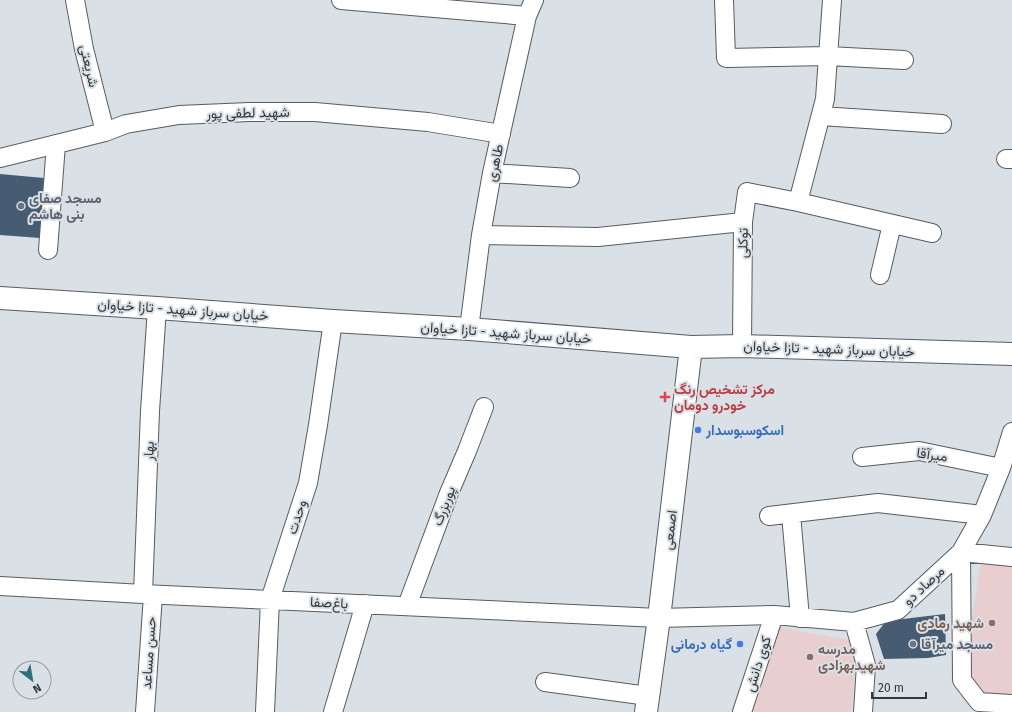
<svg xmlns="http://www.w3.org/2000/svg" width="1012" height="712" viewBox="0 0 1012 712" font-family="'Fira Sans',Vazirmatn,sans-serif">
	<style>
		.education { fill: #e8cece }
		.building { fill: #455c72 }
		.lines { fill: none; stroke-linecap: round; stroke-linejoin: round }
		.minor-casing { stroke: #575c62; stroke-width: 20 }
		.major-casing { stroke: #575c62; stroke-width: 24 }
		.minor { stroke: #fff; stroke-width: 18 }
		.major { stroke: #fff; stroke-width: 22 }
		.worship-dot { fill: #6b7280; stroke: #d9e0e6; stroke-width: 1.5 }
		.health-dot { fill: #e0444e; stroke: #d9e0e6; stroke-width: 1.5 }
		.shop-dot { fill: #3f7fe0; stroke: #d9e0e6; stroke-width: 1.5 }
		.education-dot { fill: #8d6e63; stroke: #d9e0e6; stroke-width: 1.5 }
		.labels { text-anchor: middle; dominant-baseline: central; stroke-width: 4; stroke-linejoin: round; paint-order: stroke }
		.street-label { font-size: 14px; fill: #35383a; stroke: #d9e0e6 }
		.worship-label { font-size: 14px; font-weight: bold; fill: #5b616d; stroke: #d9e0e6; text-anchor: start }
		.health-label { font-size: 14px; font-weight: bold; fill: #be3a42; stroke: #d9e0e6; text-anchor: start }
		.shop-label { font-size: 14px; font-weight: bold; fill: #366cbe; stroke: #d9e0e6; text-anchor: start }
		.education-label { font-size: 14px; font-weight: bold; fill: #785e54; stroke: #d9e0e6; text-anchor: end }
	</style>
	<rect width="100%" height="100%" fill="#d9e0e6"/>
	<path class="education" d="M981 562 1012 566V701L979 702 962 680Z
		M777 627 854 641 855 674 851 712H747Z"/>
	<path class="building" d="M0 174 44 178 40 238 0 235Z
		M945 614 946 655 928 658 884 659 876 634 886 621Z"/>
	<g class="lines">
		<defs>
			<path id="minor" d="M75 0 84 49 105 132
				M341 0 527 16
				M724 0 726 58 828 56 904 60
				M821 116 942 124
				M0 158 105 132 126 124 179 115 249 112H315L428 122 501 134
				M1006 159H1012
				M492 173 570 178
				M798 202 825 99 832 0
				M481 235 598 237 743 222
				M48 250 56 144
				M880 275 892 224
				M469 329 481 235 492 173 527 16 534 0
				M742 346 743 222 747 192 798 202 932 233
				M862 457 919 451 1001 468
				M791 514 800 618
				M769 516 878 503 982 515
				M1012 557 961 552 962 680 979 702 1012 704
				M0 586 143 594 659 618 774 615 854 622 898 610 961 552 982 515 1001 468 1012 432
				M143 594 150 411 157 308
				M407 606 449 493 467 451 484 407
				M854 622 866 665 863 712
				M545 682 648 696
				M145 712 153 595
				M265 712 270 600 308 483 318 425 333 321
				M333 712 365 604
				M742 712 774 615"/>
			<path id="major" d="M0 298 157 308 333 321 469 329 691 347 742 346 1012 354
				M646 712 659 618 691 347"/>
		</defs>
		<use href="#minor" class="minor-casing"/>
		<use href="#major" class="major-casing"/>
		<use href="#minor" class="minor"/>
		<use href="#major" class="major"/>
	</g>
	<g class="worship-dot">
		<circle cx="21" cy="206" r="4"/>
		<circle cx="913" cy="644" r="4"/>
	</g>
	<path class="health-dot" d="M663 391h4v4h4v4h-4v4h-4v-4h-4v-4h4z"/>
	<g class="shop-dot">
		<circle cx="698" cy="430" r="4"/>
		<circle cx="740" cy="644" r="4"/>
	</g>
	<g class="education-dot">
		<circle cx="992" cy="623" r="4"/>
		<circle cx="810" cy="657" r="4"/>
	</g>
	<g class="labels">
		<g class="street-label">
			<text transform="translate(89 66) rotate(77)">شریعتی</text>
			<text transform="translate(248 113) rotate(-1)">شهید لطفی پور</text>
			<text transform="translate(495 163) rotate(-78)">طاهری</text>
			<text transform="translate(743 243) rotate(-89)">توکلی</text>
			<text transform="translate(183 310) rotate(4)">خیابان سرباز شهید - تازا خیاوان</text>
			<text transform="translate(506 333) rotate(4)">خیابان سرباز شهید - تازا خیاوان</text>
			<text transform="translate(829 349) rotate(2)">خیابان سرباز شهید - تازا خیاوان</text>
			<text transform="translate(149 451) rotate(-88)">بهار</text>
			<text transform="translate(932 455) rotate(8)">میرآقا</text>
			<text transform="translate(444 506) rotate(-69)">پوربزرگ</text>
			<text transform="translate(297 517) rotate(-72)">وحدت</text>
			<text transform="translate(670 530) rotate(-83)">اصمعی</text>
			<text transform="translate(924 586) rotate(-43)">مرصاد دو</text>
			<text transform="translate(329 603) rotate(3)">باغ‌صفا</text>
			<text transform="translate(149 653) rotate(-86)">حسن مساعد</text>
			<text transform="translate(758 664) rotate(-72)">کوی دانش</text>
		</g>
		<g class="worship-label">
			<text x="29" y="198">مسجد صفای<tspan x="29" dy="16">بنی هاشم</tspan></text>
			<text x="921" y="644">مسجد میرآقا</text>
		</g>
		<g class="health-label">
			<text x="674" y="389">مرکز تشخیص رنگ<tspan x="674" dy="16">خودرو دومان</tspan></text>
		</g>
		<g class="shop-label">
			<text x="706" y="430">اسکوسبوسدار</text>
			<text x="732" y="644" text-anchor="end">گیاه درمانی</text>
		</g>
		<g class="education-label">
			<text x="984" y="623">شهید رمادی</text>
			<text x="818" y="649" text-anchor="start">مدرسه<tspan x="818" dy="16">شهیدبهزادی</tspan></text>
		</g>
	</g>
	<g transform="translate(32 680) rotate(149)"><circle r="19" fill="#d9e0e6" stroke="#979da1"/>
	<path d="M0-3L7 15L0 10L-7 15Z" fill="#2a737d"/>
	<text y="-6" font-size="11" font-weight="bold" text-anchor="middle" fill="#35383a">N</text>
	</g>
	<path d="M872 692v6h54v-6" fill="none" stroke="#35383a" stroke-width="2"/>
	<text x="878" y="692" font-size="12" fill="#35383a" stroke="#d9e0e6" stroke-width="3" paint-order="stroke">20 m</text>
</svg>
